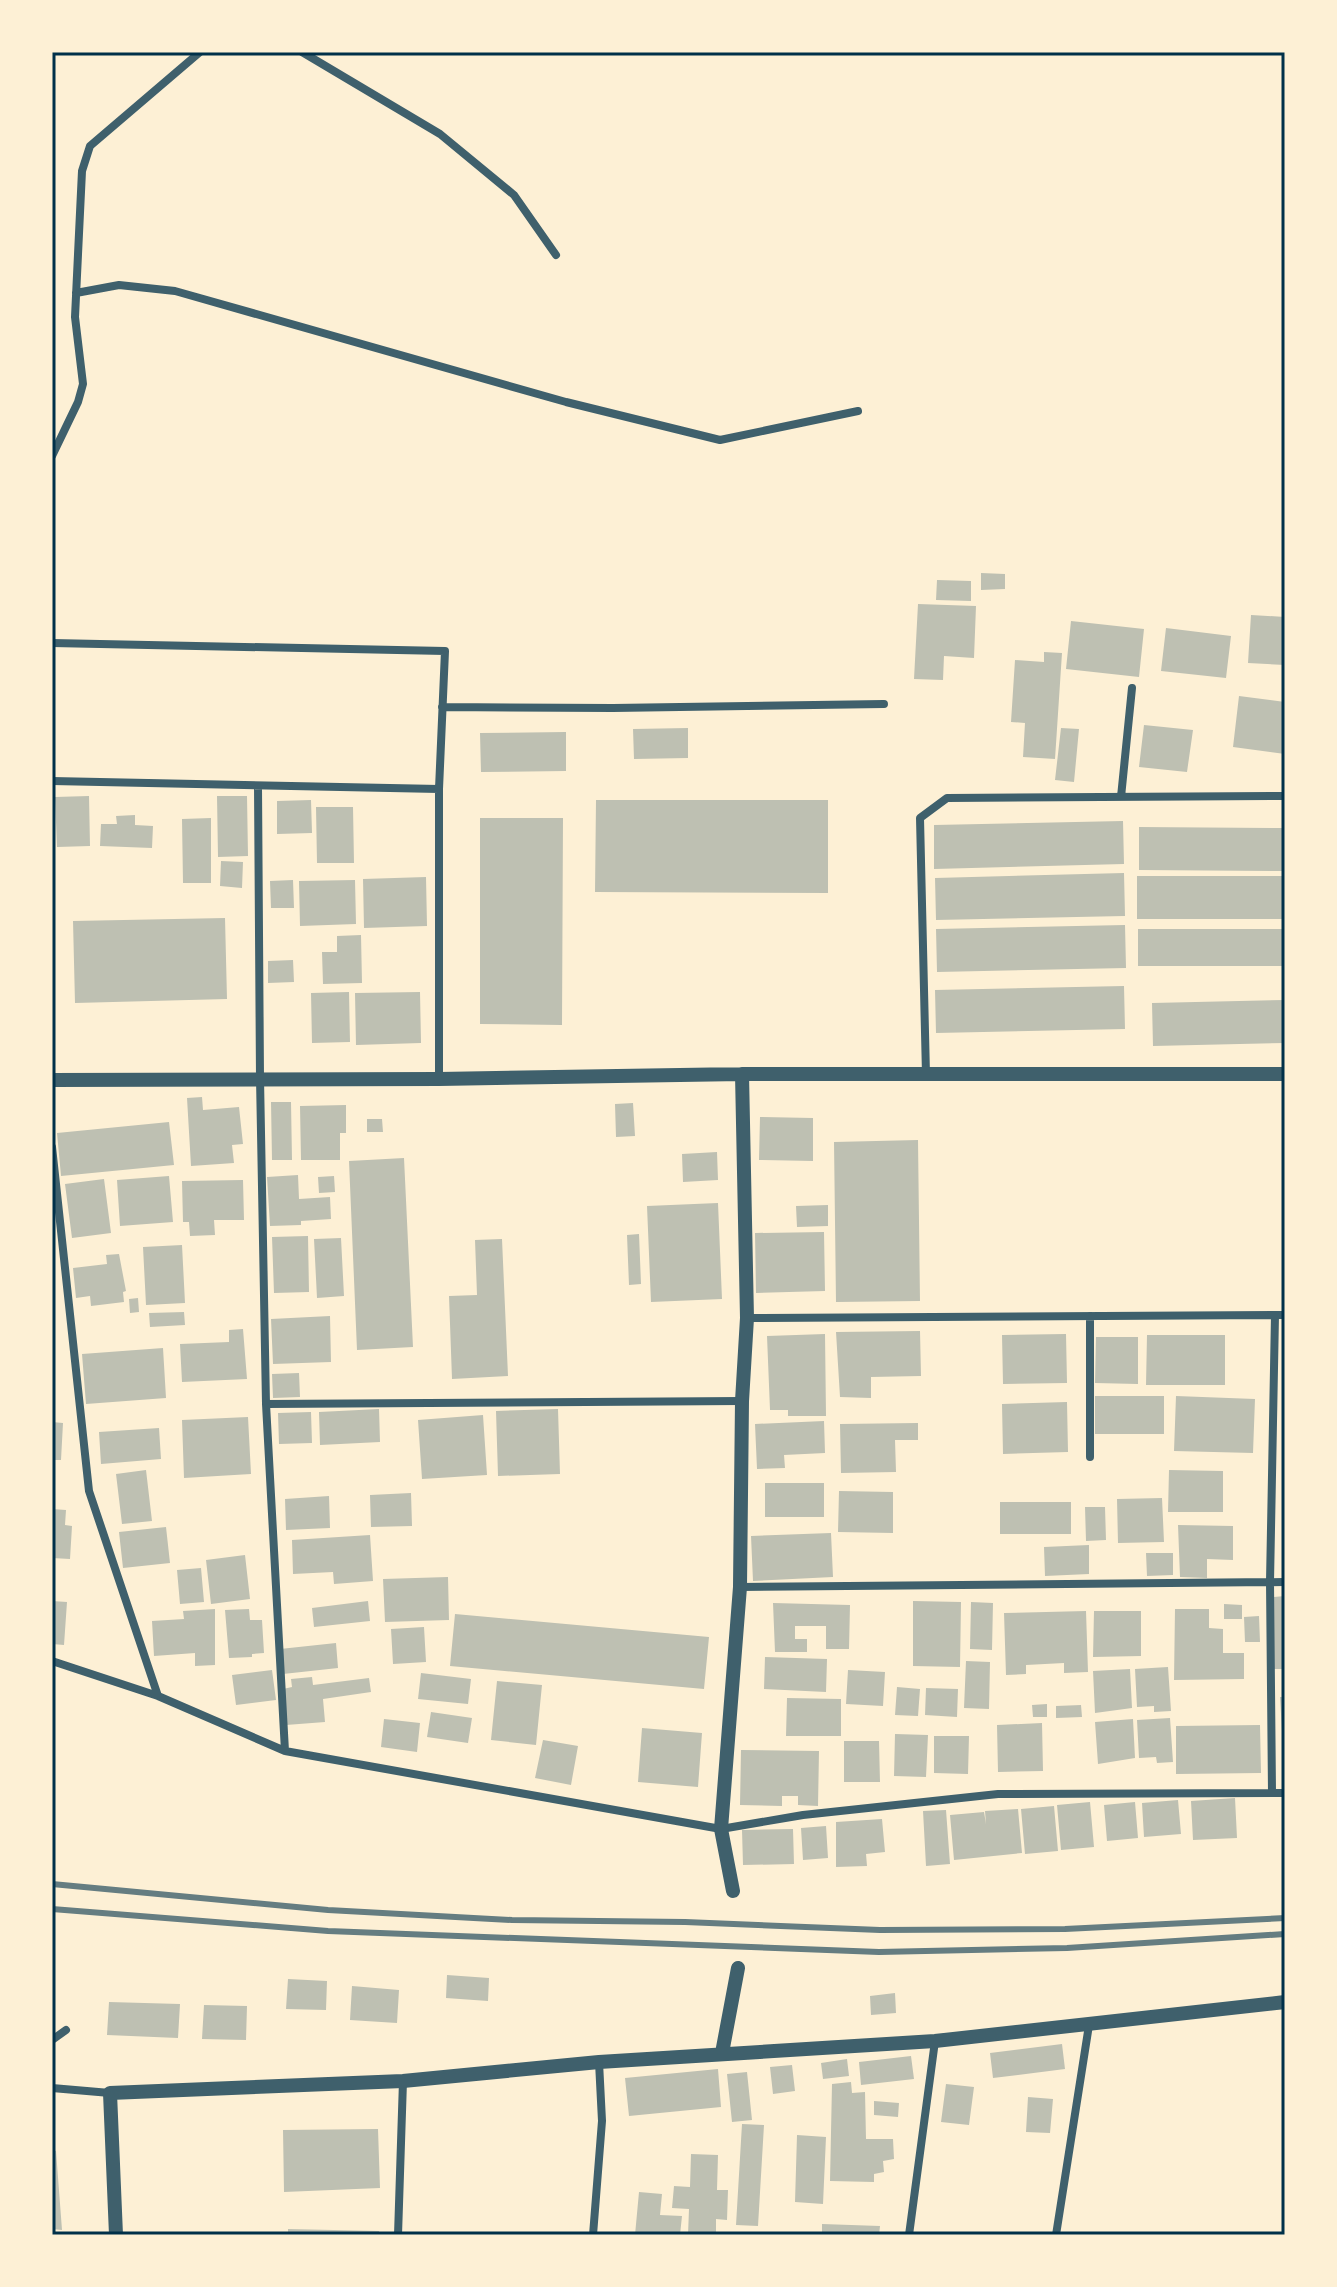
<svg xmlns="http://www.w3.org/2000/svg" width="1337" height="2287" viewBox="0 0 1337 2287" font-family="'Nunito Sans',sans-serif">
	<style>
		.building { fill: #bec0b2 }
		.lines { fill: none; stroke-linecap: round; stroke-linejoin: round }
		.minor { stroke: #3f606c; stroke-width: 8 }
		.tertiary { stroke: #3f606c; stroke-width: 14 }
		.rail { stroke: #657d81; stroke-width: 6 }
		.neatline { fill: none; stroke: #003049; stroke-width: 3 }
	</style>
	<rect width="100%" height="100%" fill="#fdf0d5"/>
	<path class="building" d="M981 573 1005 574V589L981 590Z
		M937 580 971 581V601L936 600Z
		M918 604 976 606 974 658 944 656 943 680 914 679Z
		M1251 615 1285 617V665L1248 663Z
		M1071 621 1144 629 1139 677 1066 669Z
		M1166 628 1231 636 1226 678 1161 671Z
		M1044 652 1062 653 1055 759 1023 757 1025 723 1011 722 1015 660 1044 662Z
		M1239 696 1285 702V754L1233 747Z
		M1144 725 1193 730 1187 772 1139 767Z
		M688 728V758L634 759 633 729Z
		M1061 728 1079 729 1074 782 1055 780Z
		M566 732V771L481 772 480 733Z
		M89 796 90 846 57 847 55 797Z
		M217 796H247L248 856 218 857Z
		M311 800 312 833 277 834V801Z
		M596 800H828V893L595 892Z
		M316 807H353L354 863H317Z
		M135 815V825L153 826 152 848 100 846 101 824H117L116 816Z
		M211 818V883H183L182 819Z
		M480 818H563L562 1025 480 1024Z
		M1123 821 1124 864 934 869V825Z
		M1139 827 1285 828V871L1139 870Z
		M221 861 243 862 242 888 220 886Z
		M1124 873 1125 916 936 920 935 878Z
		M1137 876H1285V919H1137Z
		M426 877 427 926 364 928 363 879Z
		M293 880 294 908H271L270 881Z
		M355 880 356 924 300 926 299 881Z
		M225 918 227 999 75 1003 73 921Z
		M1125 925 1126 968 937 972 936 929Z
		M1138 929H1285V966H1138Z
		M361 935 362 983 323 984 322 952H337V936Z
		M293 960 294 982 268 983V961Z
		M1124 986 1125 1029 936 1033 935 990Z
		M349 992 350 1042 312 1043 311 993Z
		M420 992 421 1043 356 1045 355 993Z
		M1285 1000V1043L1153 1046 1152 1003Z
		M202 1097 203 1110 239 1107 243 1144 232 1145 234 1163 191 1166 187 1098Z
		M271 1102H291L292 1160H272Z
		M633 1103 635 1136 616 1137 615 1104Z
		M346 1105V1133H340V1160H301L300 1106Z
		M760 1117 813 1118V1161L759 1160Z
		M367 1119H382L383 1132H367Z
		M169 1122 174 1165 61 1176 57 1133Z
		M918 1140 920 1301 836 1302 834 1142Z
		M717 1152 718 1180 683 1182 682 1154Z
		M404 1158 413 1347 357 1350 349 1161Z
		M298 1175 299 1199 330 1197 331 1219 301 1221V1225L270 1226 267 1177Z
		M169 1176 173 1222 120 1226 117 1180Z
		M334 1176 335 1192 319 1193 318 1177Z
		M104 1179 111 1233 72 1238 65 1184Z
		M243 1180 244 1220H214L215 1235 190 1236 189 1222H183L182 1181Z
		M718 1203 722 1299 651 1302 647 1206Z
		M828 1205V1226L797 1227 796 1206Z
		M824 1232 825 1291 756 1293 755 1233Z
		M639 1234 641 1284 629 1285 627 1235Z
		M308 1236 309 1292 274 1293 272 1237Z
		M341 1238 344 1296 317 1298 314 1239Z
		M502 1239 508 1376 452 1379 449 1296 477 1295 475 1240Z
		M182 1245 185 1303 146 1305 143 1247Z
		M119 1254 126 1291 123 1292 124 1302 91 1306 90 1296 76 1298 73 1268 107 1264 106 1255Z
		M138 1298 139 1312 130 1313 129 1299Z
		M184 1312 185 1325 150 1327 149 1313Z
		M330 1316 331 1362 273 1364 271 1319Z
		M243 1329 247 1379 182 1382 180 1344 229 1342V1330Z
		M920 1331 921 1376 871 1377V1398L840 1397 836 1332Z
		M825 1334 826 1416H788V1410H770L767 1336Z
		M1066 1334 1067 1383 1003 1384 1002 1335Z
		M1147 1335H1225V1385H1146Z
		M1096 1337H1138V1384L1095 1383Z
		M163 1348 166 1398 86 1404 82 1354Z
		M299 1373 300 1397 273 1398 272 1374Z
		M1095 1396H1164V1434H1095Z
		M1176 1396 1255 1399 1253 1453 1174 1451Z
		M1067 1402 1068 1452 1003 1454 1002 1404Z
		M379 1409 380 1442 320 1445 319 1412Z
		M558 1409 560 1474 498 1476 496 1411Z
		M311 1412 312 1443 279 1444 278 1413Z
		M483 1415 487 1475 422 1479 418 1420Z
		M248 1417 251 1474 184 1478 182 1420Z
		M824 1421 825 1453 784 1455 785 1468 757 1469 755 1424Z
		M52 1422 63 1423 61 1460H52Z
		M918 1423V1440H895L896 1472 841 1473 840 1424Z
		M159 1428 161 1459 101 1464 99 1432Z
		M146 1470 152 1521 122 1524 116 1474Z
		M1169 1470 1223 1471V1512H1168Z
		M765 1483H824V1517H765Z
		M839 1491 893 1492V1533L838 1532Z
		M411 1493 412 1526 371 1527 370 1495Z
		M329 1496 330 1528 286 1530 285 1499Z
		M1162 1498 1164 1542 1118 1543 1117 1499Z
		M1000 1502H1071V1534H1000Z
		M1085 1507H1105L1106 1540 1086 1541Z
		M52 1509 66 1510 65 1525 72 1526 70 1559 52 1558Z
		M1178 1525 1233 1526V1560L1207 1559V1578L1180 1577Z
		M166 1527 170 1563 123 1568 119 1532Z
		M831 1533 833 1577 753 1581 751 1536Z
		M370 1535 373 1581 334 1584 333 1572 293 1574 292 1540Z
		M1089 1545V1574L1045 1576 1044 1547Z
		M1146 1553H1173V1575L1147 1576Z
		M245 1555 250 1599 211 1604 206 1560Z
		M201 1568 204 1602 180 1604 177 1570Z
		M448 1577 449 1620 385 1622 383 1579Z
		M1285 1596V1669H1274V1597Z
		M52 1601 67 1602 64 1645 52 1644Z
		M368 1601 370 1621 314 1627 312 1608Z
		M913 1601 961 1602 960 1667 913 1666Z
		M971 1602 993 1603 992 1650 970 1649Z
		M773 1603 850 1605 849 1649H826V1626H795V1639H807V1652H775Z
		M1224 1604 1242 1605V1619H1224Z
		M215 1609V1665L195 1666V1653L154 1656 152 1621 184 1619 183 1611Z
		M249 1609 250 1620H262L264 1653 252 1654V1657L229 1658 225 1610Z
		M1175 1609H1209V1628L1223 1629V1653H1244V1679L1174 1680Z
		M1086 1611 1088 1672 1064 1673V1663L1026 1665V1674L1006 1675 1004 1613Z
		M1094 1611H1141V1656L1093 1657Z
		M455 1614 709 1637 704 1689 450 1666Z
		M1259 1616 1260 1642H1245L1244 1617Z
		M424 1627 426 1662 393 1664 391 1629Z
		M336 1643 338 1668 283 1674 280 1649Z
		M765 1657 827 1659 826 1692 764 1689Z
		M966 1661 990 1662 989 1709 964 1708Z
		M1168 1667 1171 1711 1154 1712V1706L1137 1707 1135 1669Z
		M1130 1669 1132 1708 1095 1713 1093 1671Z
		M272 1670 276 1700 236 1705 232 1675Z
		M848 1670 885 1672 883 1706 846 1704Z
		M421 1673 471 1679 468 1704 418 1699Z
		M312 1677 313 1685 369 1678 371 1692 323 1699 325 1722 286 1725 283 1689 292 1687 291 1679Z
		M497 1681 542 1685 536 1745 491 1740Z
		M897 1687 920 1689 918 1716 895 1715Z
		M926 1688 958 1689 957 1717 925 1715Z
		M1280 1697H1285V1748H1283Z
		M787 1698 841 1699V1736H786Z
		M1047 1704V1717H1033L1032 1705Z
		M1081 1705 1082 1717 1056 1718V1706Z
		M431 1712 472 1718 468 1743 427 1737Z
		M1170 1718 1173 1762 1157 1763 1156 1757 1139 1758 1137 1720Z
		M384 1719 420 1723 417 1752 381 1747Z
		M1133 1719 1135 1758 1098 1764 1095 1722Z
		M1042 1723 1043 1771 998 1772 997 1725Z
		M1260 1725 1261 1773 1176 1774V1726Z
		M642 1728 702 1733 698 1787 638 1782Z
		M895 1734 928 1735 926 1777 894 1776Z
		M934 1736H969L968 1774 934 1773Z
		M543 1740 578 1746 571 1785 535 1778Z
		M844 1741H879L880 1782H844Z
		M741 1750 819 1751 818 1806 798 1805V1796H782V1806L740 1805Z
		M1235 1798 1237 1838 1193 1840 1191 1801Z
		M1178 1800 1181 1834 1144 1837 1142 1803Z
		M1090 1802 1094 1847 1061 1850 1057 1805Z
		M1135 1802 1138 1838 1107 1841 1104 1805Z
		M1054 1806 1058 1851 1025 1854 1021 1809Z
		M1018 1809 1022 1853 954 1860 950 1815 984 1812 986 1824 985 1811Z
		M946 1810 950 1864 926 1866 923 1811Z
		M882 1819 885 1852 866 1854 867 1866 836 1867V1822Z
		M826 1826 828 1858 803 1860 801 1828Z
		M793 1829 794 1864 743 1865 742 1830Z
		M447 1975 489 1978 488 2001 446 1998Z
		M288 1979 327 1981 326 2010 286 2009Z
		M352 1986 399 1990 397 2023 350 2020Z
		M895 1993 896 2013 871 2015 870 1996Z
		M109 2002 180 2004 178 2038 107 2035Z
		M204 2005 247 2006 246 2040 202 2039Z
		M1062 2044 1065 2069 993 2078 990 2053Z
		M911 2056 914 2079 861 2085 859 2062Z
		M847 2059 849 2076 823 2079 821 2063Z
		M792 2065 795 2091 773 2094 770 2067Z
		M718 2069 721 2107 629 2116 625 2078Z
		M747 2072 752 2120 732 2122 727 2074Z
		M851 2082 852 2093 865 2092 866 2139H893L894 2159 883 2161 884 2172 874 2174V2182L830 2181 832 2084Z
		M946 2084 974 2087 969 2125 941 2122Z
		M1028 2097 1053 2099 1050 2133 1026 2132Z
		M874 2101 899 2103 898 2117 874 2115Z
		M742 2124 764 2125 758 2226 736 2225Z
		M378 2129 380 2188 284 2192 283 2130Z
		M797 2135 826 2137 823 2204 795 2202Z
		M52 2150 56 2151 62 2230 52 2229Z
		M691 2154 718 2155 717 2190H728L727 2220 716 2219V2235H688L689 2209 672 2208 674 2186 690 2187Z
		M639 2192 662 2194 660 2215 682 2216 680 2235H635Z
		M822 2224 880 2226 879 2235H822Z
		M288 2229 379 2231V2235H288Z"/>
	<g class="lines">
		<path class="minor" d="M302 52 440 134 514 195 556 255
			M76 293 119 285 175 291 566 402 720 440 858 411
			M52 456 78 402 83 384 75 317 82 171 90 146 200 52
			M52 643 445 651 439 789V1079
			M442 707 613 708 884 704
			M52 781 439 789
			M258 786 260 1078 266 1404 285 1751
			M1121 797 1132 688
			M926 1075 920 818 947 798 1285 796
			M52 1147 89 1491 158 1696
			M747 1318 1285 1315
			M266 1404 742 1401
			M1090 1457V1316
			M740 1587 1285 1582
			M52 1661 158 1696 285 1751 721 1829 803 1815 998 1794 1285 1793
			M1272 1793 1270 1582 1275 1315
			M52 2040 66 2030
			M52 2088 110 2093
			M398 2235 403 2081
			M593 2235 602 2121 599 2062
			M909 2235 935 2041
			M1056 2235 1089 2025"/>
		<path class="tertiary" d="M52 1080 439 1079 742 1074H1285
			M733 1891 721 1829 740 1587 742 1401 747 1318 742 1074
			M722 2053 738 1968
			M116 2235 110 2093 403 2081 599 2062 935 2041 1285 2002"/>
		<path class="rail" d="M52 1884 328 1910 512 1920 685 1922 880 1930 1065 1929 1285 1918
			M52 1909 328 1931 879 1952 1067 1948 1285 1934"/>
	</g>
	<rect width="1337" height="2287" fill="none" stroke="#fdf0d5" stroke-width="108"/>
	<rect x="54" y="54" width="1229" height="2179" class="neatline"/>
</svg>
